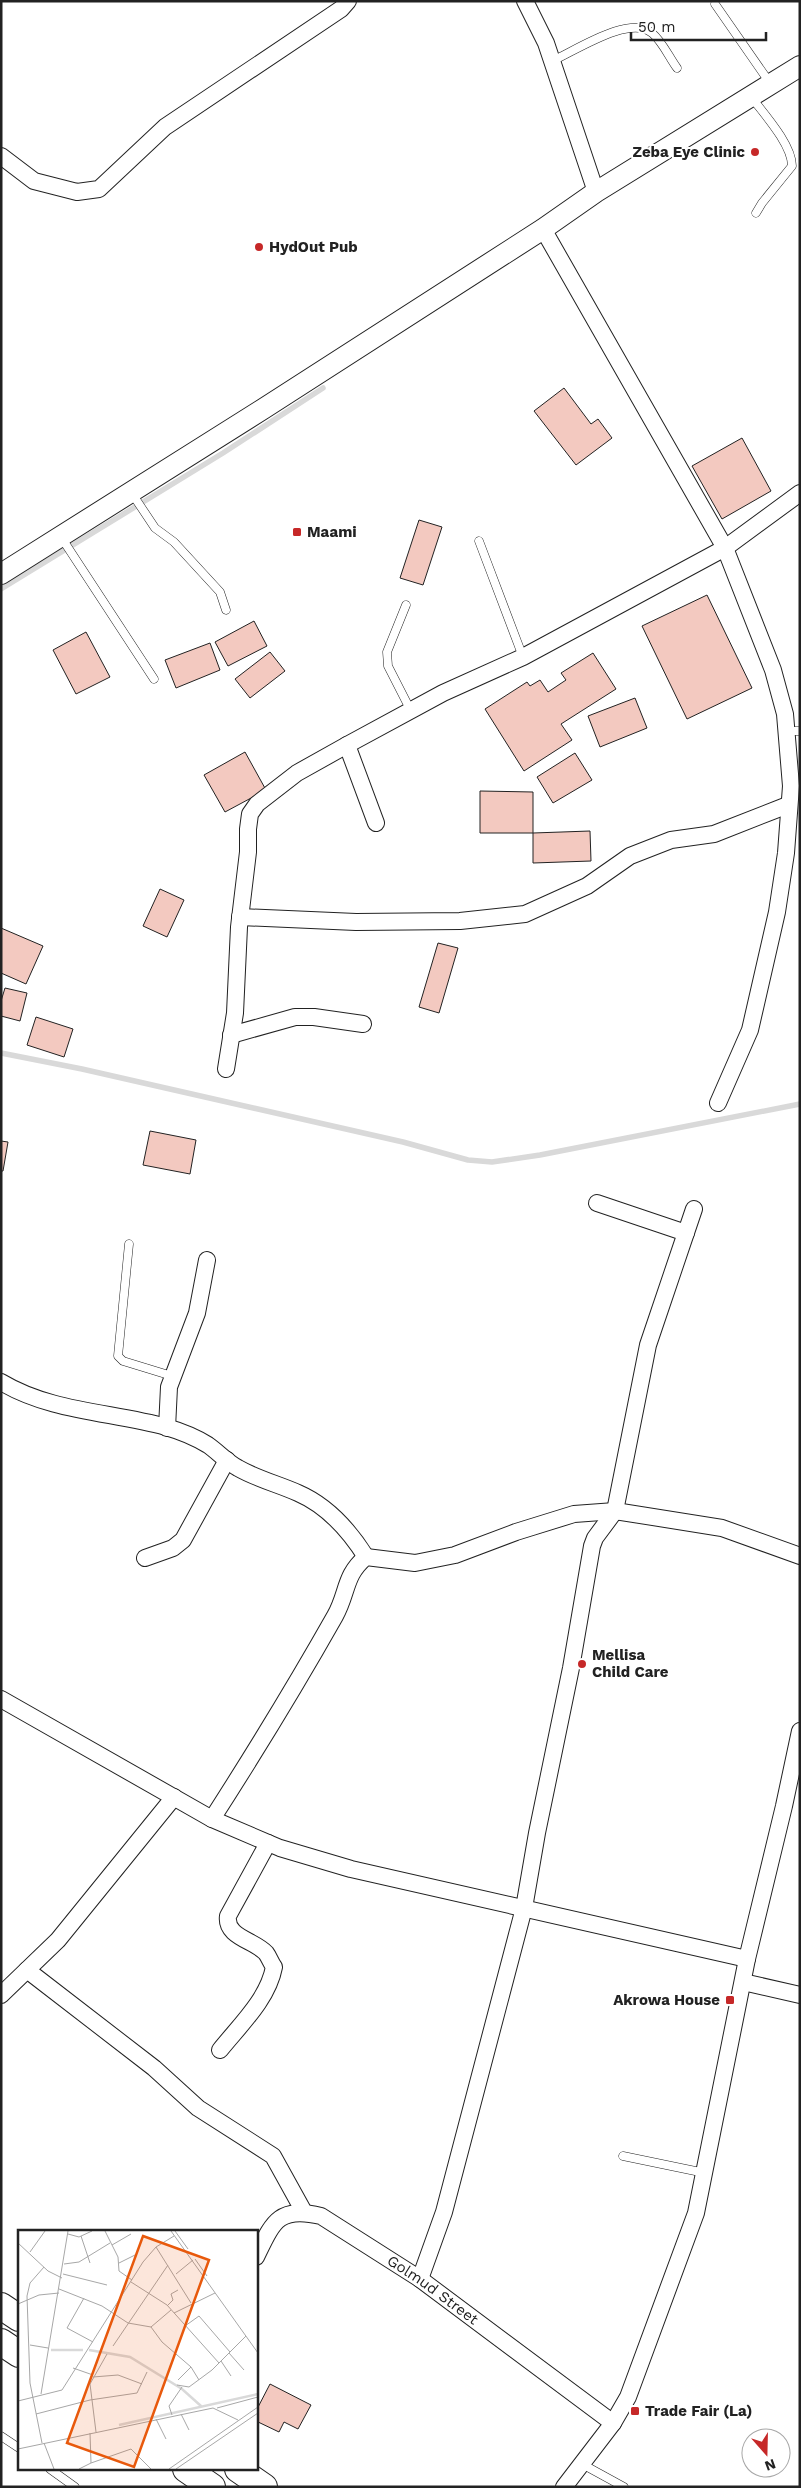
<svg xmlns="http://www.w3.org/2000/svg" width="801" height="2488" viewBox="0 0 801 2488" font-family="'Work Sans',sans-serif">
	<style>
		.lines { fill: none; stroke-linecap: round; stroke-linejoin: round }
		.stream { stroke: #d9d9d9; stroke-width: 5.5 }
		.building { fill: #f3c9c0; stroke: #222 }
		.service-casing { stroke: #222; stroke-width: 9 }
		.minor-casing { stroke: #222; stroke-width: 18 }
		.tertiary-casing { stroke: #222; stroke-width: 22 }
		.primary-casing { stroke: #222; stroke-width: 28 }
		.service { stroke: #fff; stroke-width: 8 }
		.minor { stroke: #fff; stroke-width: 16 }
		.tertiary { stroke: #fff; stroke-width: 20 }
		.primary { stroke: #fff; stroke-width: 26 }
		.poi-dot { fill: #c62828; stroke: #fff; stroke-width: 2 }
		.labels { text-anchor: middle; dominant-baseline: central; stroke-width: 4; stroke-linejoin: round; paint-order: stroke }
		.poi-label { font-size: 15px; font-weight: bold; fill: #222; stroke: #fff; text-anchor: start }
		.street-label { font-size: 15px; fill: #222; stroke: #fff }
		.inset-river { fill: none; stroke: #d9d9d9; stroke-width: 2.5 }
		.inset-road { fill: none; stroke: #a7a7a7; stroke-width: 1 }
		.view { fill: #e8590c; fill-opacity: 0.15; stroke: #e8590c; stroke-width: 2.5 }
		.inset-edge { fill: none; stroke: #222; stroke-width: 2.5 }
	</style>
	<rect width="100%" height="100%" fill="#fff"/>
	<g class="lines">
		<path class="stream" d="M1 589 223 453 323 388
			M1 1053 82 1069 403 1142 468 1160 492 1162 540 1155 800 1104"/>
	</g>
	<path class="building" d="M564 388 591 424 598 419 612 438 576 465 534 411Z
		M742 438 771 491 722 519 692 466Z
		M419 520 442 527 423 585 400 578Z
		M707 595 752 688 687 719 642 626Z
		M254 621 267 646 228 666 215 642Z
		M86 632 110 677 76 694 53 650Z
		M210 643 220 670 176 688 165 660Z
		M270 652 285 671 250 698 235 679Z
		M593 653 616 689 561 724 572 740 524 771 485 709 527 682 530 686 540 680 548 692 566 680 561 673Z
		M635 698 647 728 600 747 588 716Z
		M245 752 266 790 225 812 204 775Z
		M575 753 592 780 553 803 537 777Z
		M480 791 533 792V833H480Z
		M590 831 591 861 533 863V833Z
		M160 889 184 900 167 937 143 926Z
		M1 928 43 946 26 984 1 973Z
		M438 943 458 948 439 1013 419 1007Z
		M5 988 27 993 20 1021 1 1016V1001Z
		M36 1017 73 1029 64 1057 27 1045Z
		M150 1131 196 1140 190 1174 143 1165Z
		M1 1141 8 1142 3 1171H1Z
		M270 2384 311 2405 298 2429 284 2422 279 2432 256 2421V2411Z"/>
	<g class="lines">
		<defs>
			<path id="service" d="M715 4 770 83
				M552 61C575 51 630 14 652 33 662 41 669 57 677 68
				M752 98C765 115 792 145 792 166L762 203 756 213
				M131 492 155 528 174 542 220 592 226 610
				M61 537 154 679
				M479 541 523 657
				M406 605 387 652 388 666 411 711
				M787 731H800
				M129 1244 118 1356 123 1361 172 1376
				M623 2156 705 2173
				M1 2436 19 2448
				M582 2464 624 2487
				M50 2469 75 2487"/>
			<g id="minor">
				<path d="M525 1 546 43 596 192"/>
				<path d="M1 156 34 181 77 192 99 189 165 127 341 9 348 1"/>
				<path d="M543 229 725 548 773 670 785 714 791 786 786 853 777 912 750 1030 718 1103"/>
				<path d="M347 745 376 823"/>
				<path d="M240 917 356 922 460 921 525 914 587 886 630 856 671 840 714 834 788 805"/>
				<path d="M231 1035 295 1017H314L363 1024"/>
				<path d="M226 1069 235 1013 239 927 248 852V829L250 814 257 804 297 773 347 745 443 693 523 657 725 548 800 493"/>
				<path d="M597 1203 686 1233"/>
				<path d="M1 1382C51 1412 112 1412 166 1427 180 1431 195 1437 208 1445 218 1452 227 1462 238 1468 257 1479 278 1484 298 1493 328 1506 349 1530 366 1557"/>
				<path d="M167 1428 169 1387 197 1313 207 1260"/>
				<path d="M145 1558 173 1548 183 1540 227 1460"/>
				<path d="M1 1699 212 1819 280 1848 351 1869 747 1959"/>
				<path d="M212 1819C255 1752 296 1685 335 1616 348 1593 344 1575 366 1557L415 1563 455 1555 516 1532 574 1514 615 1511 722 1528 800 1556"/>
				<path d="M27 1970 154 2068 198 2108 273 2156 304 2212"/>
				<path d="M743 1982 800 1995"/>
				<path d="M1 1995 58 1940 174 1797"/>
				<path d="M220 2050C240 2025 268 1999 274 1967 271 1963 269 1957 266 1953 254 1940 225 1937 228 1916L268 1843"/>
				<path id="s1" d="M256 2257C273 2222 278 2206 321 2216L420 2279 613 2423"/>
				<path d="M420 2279 444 2212 524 1908 537 1833 571 1668 592 1546 595 1538 615 1511 648 1345 694 1209"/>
				<path d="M564 2487 613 2423 628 2397 696 2213 747 1959 784 1806 800 1731"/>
			</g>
			<path id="tertiary" d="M1 574 263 409 543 229 596 192 800 66"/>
			<path id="primary" d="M1 2306 19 2318
				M1 2342 19 2354
				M186 2469 212 2487
				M238 2469 264 2487"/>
		</defs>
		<use href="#service" class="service-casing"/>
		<use href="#minor" class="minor-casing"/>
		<use href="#tertiary" class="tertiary-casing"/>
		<use href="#primary" class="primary-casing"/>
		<use href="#service" class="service"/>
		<use href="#minor" class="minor"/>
		<use href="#tertiary" class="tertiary"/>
		<use href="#primary" class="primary"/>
	</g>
	<g class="poi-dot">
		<circle cx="755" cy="152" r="5"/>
		<circle cx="259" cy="247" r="5"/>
		<rect x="292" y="527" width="10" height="10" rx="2.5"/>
		<circle cx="582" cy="1664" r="5"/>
		<rect x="725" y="1995" width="10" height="10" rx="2.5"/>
		<rect x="630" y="2406" width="10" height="10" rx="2.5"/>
	</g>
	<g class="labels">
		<g class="poi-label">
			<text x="745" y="152" text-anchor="end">Zeba Eye Clinic</text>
			<text x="269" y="247">HydOut Pub</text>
			<text x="307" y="532">Maami</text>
			<text x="592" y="1655">Mellisa<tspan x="592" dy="17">Child Care</tspan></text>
			<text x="720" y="2000" text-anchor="end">Akrowa House</text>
			<text x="645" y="2411">Trade Fair (La)</text>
		</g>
		<g class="street-label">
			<text stroke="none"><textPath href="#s1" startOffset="222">Golmud Street</textPath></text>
		</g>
	</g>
	<g transform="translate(18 2230)">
		<rect width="240" height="240" fill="#fff"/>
		<path class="inset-river" d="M33 120H65M71 120 112 127 164 159 183 176M101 195 240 164"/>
		<path class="inset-road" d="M87 1 100 27 101 41 114 50M153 1 240 123M157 1 170 19M50 4 61 7 74 1M63 6 72 33M0 13 30 41 44 48M94 15 113 4M138 17 173 73M12 22 27 1M177 29 189 46M101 33 117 25M46 34 61 32 92 13M45 44 89 55M158 44 175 30M113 52 149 75 201 133M41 59 84 76 110 93 133 97 144 112 173 137 181 150M66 68 49 98 75 112M0 74 21 65 41 63M149 76 155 70 153 64 160 60M156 83 197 63M167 96 181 86 212 122M133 97 153 80M12 115 30 118M95 116 150 35M211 123 226 140M203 131 213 146M55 138 75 145M75 147 100 145 124 154M160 150 173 137M159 155 171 157 194 140 228 106M23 164 50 1M0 171 44 160 125 32 138 17 156 6M199 178 240 167M18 184 72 170 119 163 129 142M163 184 171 200M154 185 151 176 164 157M138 189 148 209M78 202 72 154 89 124M24 213 12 153 9 66 12 53 26 37M26 213 36 239M0 219 195 178 220 190M73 233 113 219 133 239M61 239 73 233 72 203M151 239 240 177M158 239 240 183"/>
		<path class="view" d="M125 6 191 30 116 237 49 213Z"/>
		<rect width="240" height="240" class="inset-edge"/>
	</g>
	<rect width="801" height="2488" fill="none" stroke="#222222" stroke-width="5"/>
	<g transform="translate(766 2453) rotate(160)"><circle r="24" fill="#ffffff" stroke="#a7a7a7"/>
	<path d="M0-4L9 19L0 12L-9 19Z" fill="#c62828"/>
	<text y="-8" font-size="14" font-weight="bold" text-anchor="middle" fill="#222222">N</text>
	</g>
	<path d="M631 32v8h135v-8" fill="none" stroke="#222222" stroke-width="2.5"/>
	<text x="638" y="32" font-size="15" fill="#222222" stroke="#ffffff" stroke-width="4" paint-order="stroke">50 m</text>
</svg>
